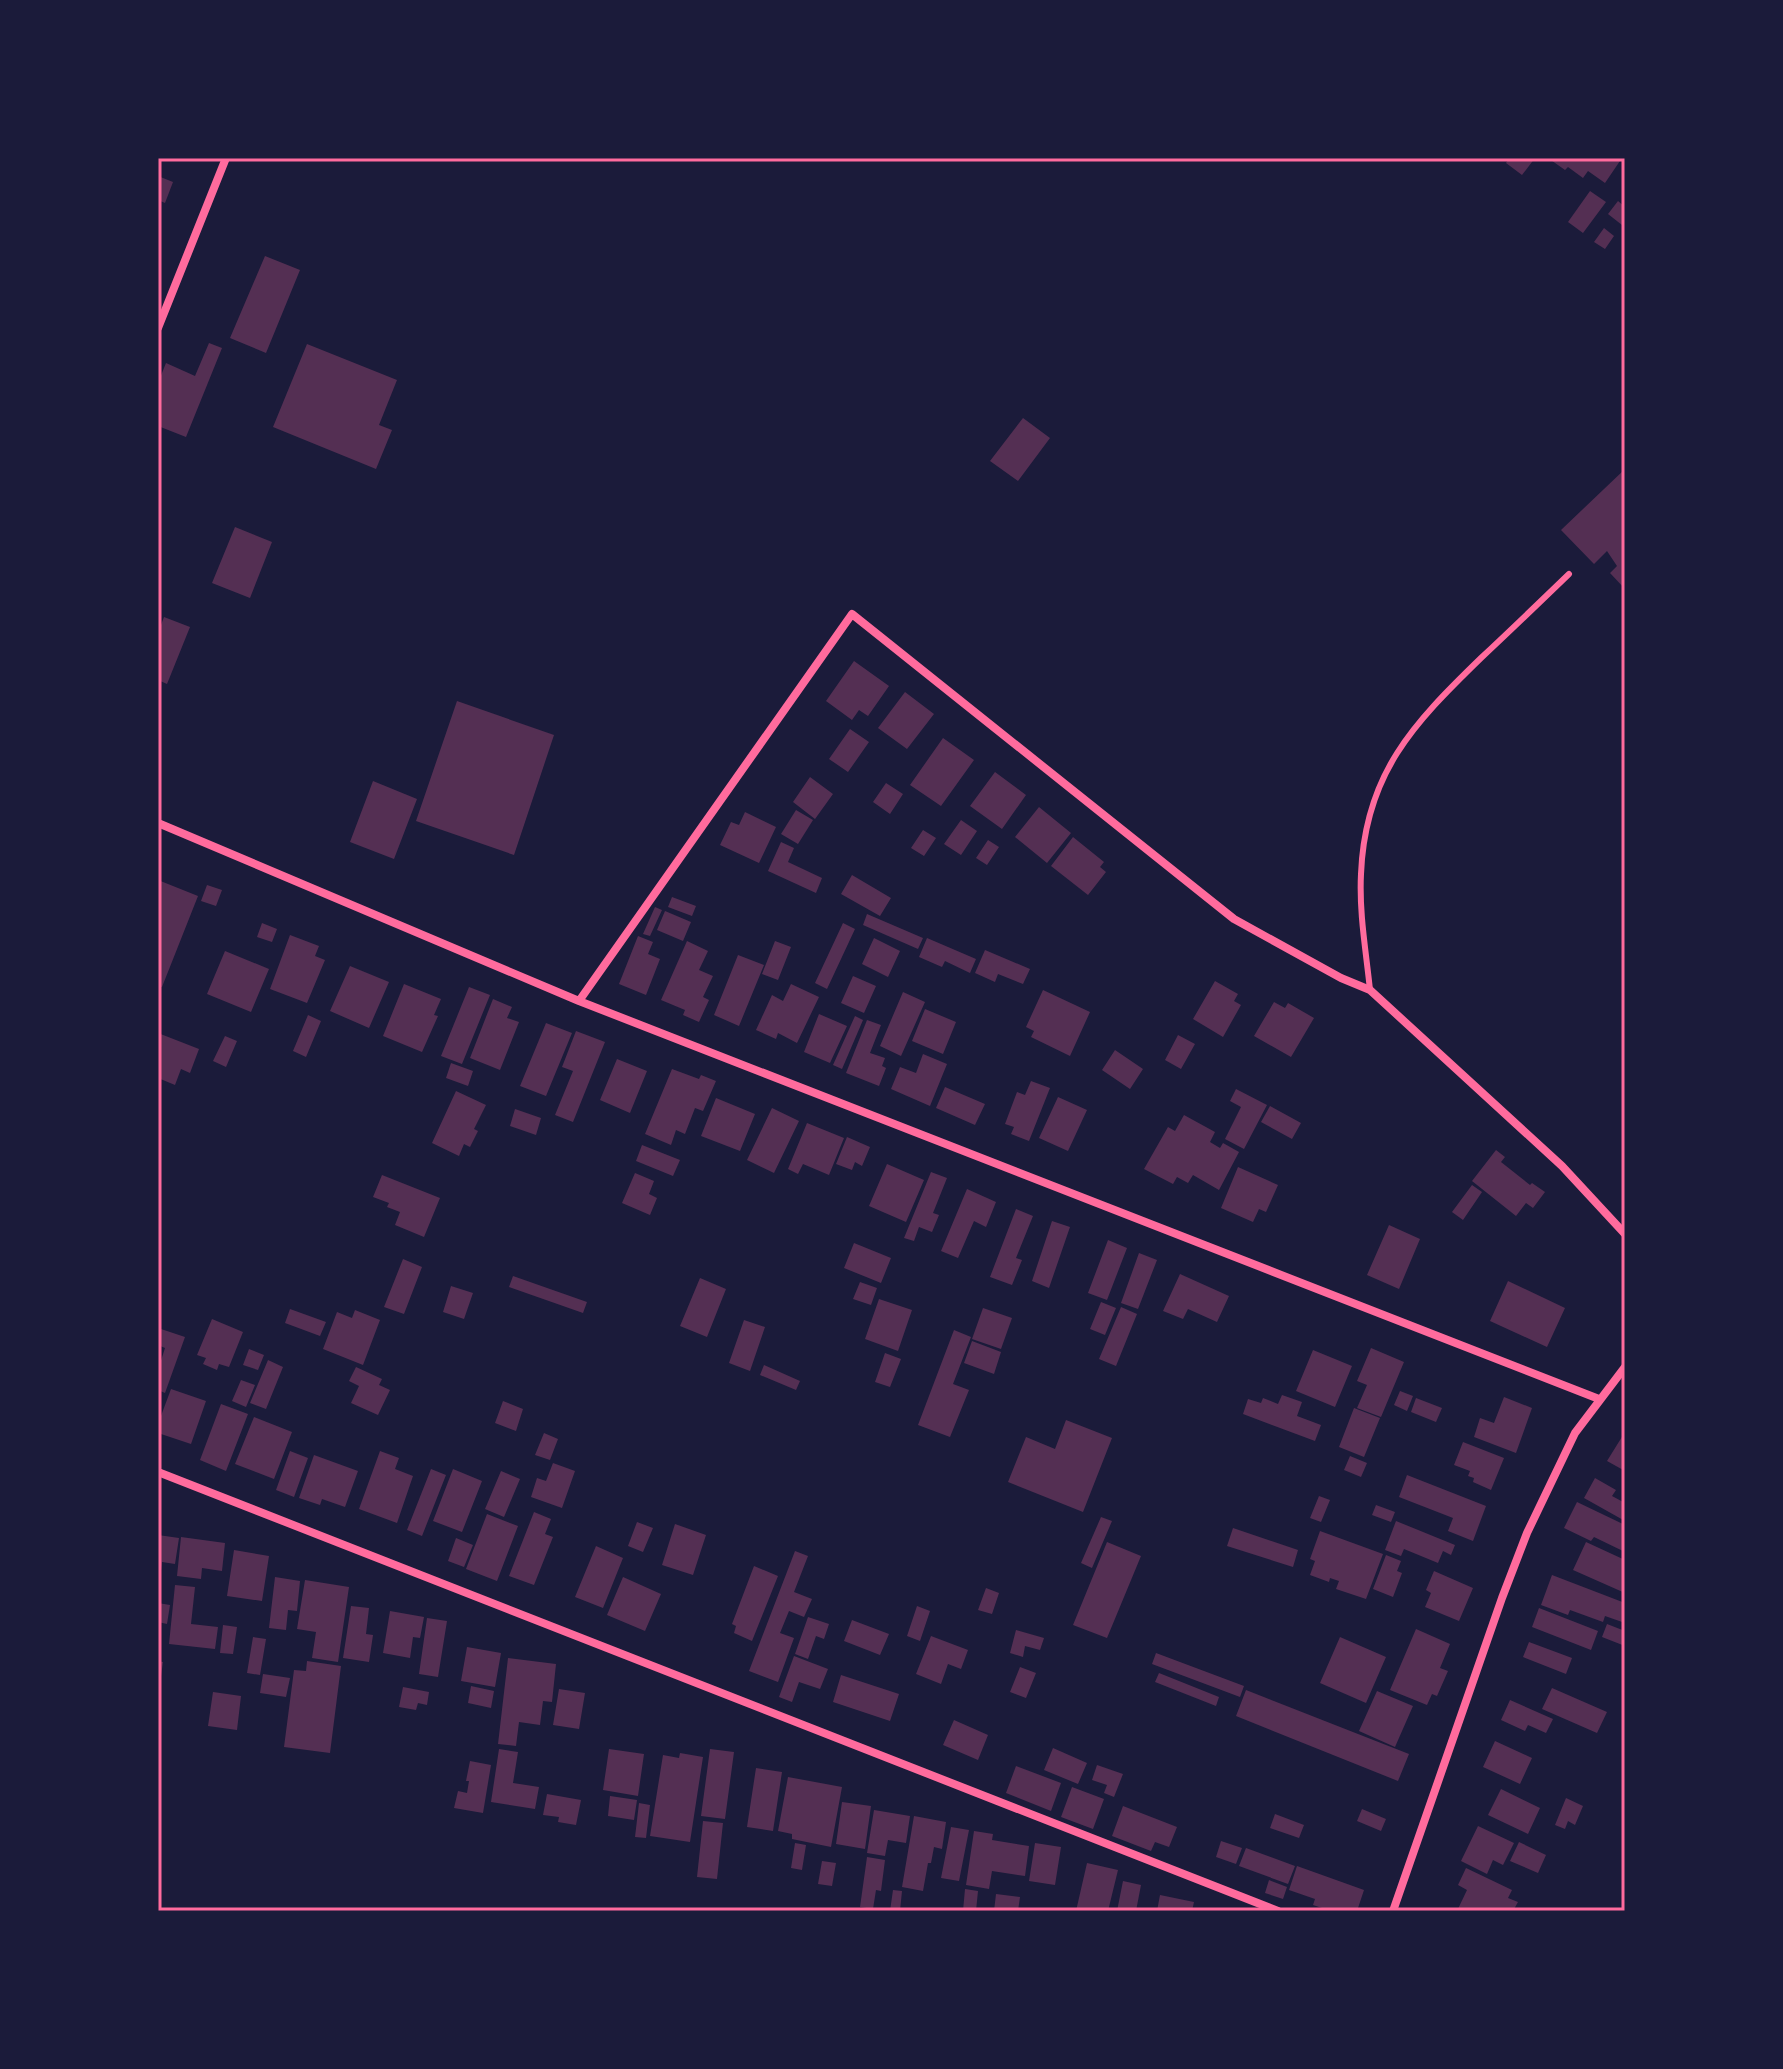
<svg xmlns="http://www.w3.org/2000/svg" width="1783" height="2069" viewBox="0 0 1783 2069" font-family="'Crimson Pro',serif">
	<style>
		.building { fill: #542f53 }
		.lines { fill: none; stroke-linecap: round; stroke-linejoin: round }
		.service { stroke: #ff6b9d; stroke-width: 6 }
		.minor { stroke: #ff6b9d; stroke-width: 8 }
		.neatline { fill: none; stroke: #ff6b9d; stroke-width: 3 }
	</style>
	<rect width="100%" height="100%" fill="#1b1b3a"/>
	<path class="building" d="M1509 158H1535L1522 175 1506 163Z
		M1548 158H1622L1605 183 1588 171 1583 178 1568 167 1565 170Z
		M158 176 173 182 165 203 158 200Z
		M1590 191 1606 202 1583 233 1568 222Z
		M1618 201 1625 207V220L1622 225 1608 214Z
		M1604 228 1614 236 1605 249 1594 242Z
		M265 256 300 270 266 353 230 338Z
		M209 343 222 348 186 437 158 426V383L166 363 195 376Z
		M307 344 397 380 379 425 392 430 376 469 273 427Z
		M1023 418 1050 438 1018 481 990 461Z
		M1625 469V589L1610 573 1617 566 1607 551 1594 564 1561 530Z
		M235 527 272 542 250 598 212 583Z
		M164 617 190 627 167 684 158 680V633Z
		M854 661 889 686 868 716 859 710 852 720 826 701Z
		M905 692 934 714 907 749 878 728Z
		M457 701 554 735 514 855 416 821Z
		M850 729 869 742 848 772 829 759Z
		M943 738 974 760 941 806 910 785Z
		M995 772 1026 795 1002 829 970 806Z
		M810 777 833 794 815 819 793 802Z
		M373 781 417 799 394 859 350 842Z
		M886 783 903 794 890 814 873 802Z
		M1039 807 1071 833 1047 863 1015 837Z
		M796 810 813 820 798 844 781 834Z
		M745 812 776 827 759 863 720 845 731 822 739 825Z
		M961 820 977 831 961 855 944 844Z
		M923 830 936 838 924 856 911 848Z
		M1073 837 1104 862 1100 867 1106 872 1088 895 1051 866Z
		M988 840 999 847 987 865 976 858Z
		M781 842 794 848 788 862 822 878 816 893 768 871Z
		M852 875 891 898 880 916 841 894Z
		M158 880 198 896 162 987 158 986Z
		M207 885 222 890 216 906 201 901Z
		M672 897 696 906 692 916 668 907Z
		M655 907 662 910 650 936 643 934Z
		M665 911 691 922 683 941 657 930Z
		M867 914 923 938 918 949 863 925Z
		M262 923 277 929 272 942 257 937Z
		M843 923 855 929 827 989 815 983Z
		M290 935 319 946 315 956 325 960 307 1003 270 989Z
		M638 936 653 942 648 954 660 959 646 995 619 984Z
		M874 938 900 951 888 977 862 964Z
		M927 938 976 959 970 973 945 961 942 967 919 957Z
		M687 941 708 951 699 970 713 976 703 997 709 1000 699 1022 683 1015 685 1010 661 1000Z
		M775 941 791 947 778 980 762 974Z
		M985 950 1030 969 1023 984 998 974 995 982 975 973Z
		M225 951 269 969 251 1012 207 994Z
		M738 955 764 965 739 1026 714 1015Z
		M350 966 389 982 369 1028 330 1011Z
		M853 976 876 986 864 1013 841 1003Z
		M1215 981 1238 994 1234 1001 1241 1005 1223 1037 1193 1019Z
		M404 984 441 999 434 1015 438 1016 422 1052 383 1036Z
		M791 984 819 997 797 1043 778 1033 776 1039 756 1030 772 995 783 1001Z
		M469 987 490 995 462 1064 441 1056Z
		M1043 990 1090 1012 1070 1056 1031 1037 1034 1031 1026 1027Z
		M903 992 925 1002 901 1056 880 1046Z
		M493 999 512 1007 507 1018 519 1022 500 1070 470 1058Z
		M1274 1002 1285 1008 1288 1003 1314 1018 1291 1057 1254 1036Z
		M925 1009 956 1022 943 1054 912 1041Z
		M819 1014 847 1026 830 1063 804 1052Z
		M308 1015 321 1021 306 1057 293 1051Z
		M855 1016 863 1020 842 1069 833 1065Z
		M867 1020 881 1025 870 1053 885 1058 882 1066 886 1068 879 1086 846 1073Z
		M546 1023 572 1033 546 1096 520 1086Z
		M576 1031 605 1042 573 1122 555 1115 573 1071 562 1067Z
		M158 1033 199 1049 190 1073 181 1069 175 1085 158 1078Z
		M1178 1035 1195 1044 1181 1069 1165 1060Z
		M225 1036 237 1041 226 1067 213 1061Z
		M1115 1050 1143 1069 1130 1089 1102 1070Z
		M923 1054 947 1064 930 1106 891 1089 900 1067 916 1073Z
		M617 1059 647 1071 630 1113 600 1100Z
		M451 1063 473 1071 468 1086 446 1078Z
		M672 1069 699 1079 701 1075 716 1081 703 1111 695 1108 685 1134 676 1130 671 1145 645 1134Z
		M1031 1081 1050 1088 1029 1141 1011 1134 1014 1127 1005 1124 1017 1092 1025 1095Z
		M945 1087 985 1104 975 1125 936 1108Z
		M1236 1089 1267 1105 1244 1149 1225 1139 1241 1107 1230 1101Z
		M456 1091 486 1105 474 1129 478 1131 470 1147 464 1144 459 1156 432 1143Z
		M1058 1097 1087 1110 1068 1151 1039 1138Z
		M716 1098 755 1114 740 1151 701 1136Z
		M1270 1106 1301 1123 1292 1139 1261 1122Z
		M772 1108 799 1121 774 1173 747 1160Z
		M515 1109 541 1118 536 1135 510 1126Z
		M1184 1115 1215 1132 1210 1142 1220 1148 1223 1143 1239 1152 1219 1190 1193 1175 1188 1183 1177 1177 1173 1184 1144 1169 1168 1127 1175 1131Z
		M807 1123 844 1138 829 1175 803 1164 798 1174 788 1169Z
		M847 1137 870 1147 862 1166 855 1162 852 1170 836 1164Z
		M642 1145 680 1160 673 1176 636 1161Z
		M1496 1150 1505 1157 1501 1162 1530 1185 1532 1183 1545 1192 1533 1208 1526 1203 1516 1216 1472 1181Z
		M887 1164 924 1180 906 1222 869 1206Z
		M1238 1167 1278 1185 1266 1212 1259 1209 1253 1222 1221 1208Z
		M931 1172 947 1178 933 1213 939 1215 932 1232 919 1227 914 1241 904 1238Z
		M635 1173 654 1181 649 1194 657 1198 650 1215 622 1203Z
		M382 1175 440 1198 424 1237 395 1225 400 1212 387 1207 389 1203 373 1197Z
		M1472 1185 1482 1192 1463 1220 1452 1212Z
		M967 1189 996 1202 986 1227 974 1221 958 1258 941 1251Z
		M1016 1209 1033 1216 1016 1258 1022 1260 1012 1285 990 1277Z
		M1052 1221 1070 1227 1049 1288 1032 1281Z
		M1389 1225 1420 1239 1399 1289 1367 1275Z
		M1108 1240 1127 1248 1107 1300 1088 1293Z
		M854 1243 891 1258 881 1283 844 1268Z
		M1139 1253 1157 1260 1138 1309 1121 1303Z
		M403 1259 422 1267 404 1314 384 1307Z
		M1180 1274 1229 1296 1217 1322 1188 1309 1183 1319 1163 1311Z
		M513 1276 587 1302 583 1313 509 1287Z
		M700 1278 726 1289 707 1337 680 1326Z
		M1508 1281 1565 1308 1547 1347 1490 1321Z
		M860 1282 877 1288 871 1305 853 1299Z
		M451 1286 473 1293 464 1319 443 1312Z
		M879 1299 912 1310 898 1351 865 1339Z
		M1101 1302 1116 1308 1105 1335 1090 1329Z
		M1121 1307 1137 1314 1116 1366 1099 1359Z
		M983 1308 1012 1318 1001 1349 972 1339Z
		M290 1309 326 1322 320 1336 285 1323Z
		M355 1310 380 1320 363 1365 323 1349 337 1312 352 1318Z
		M212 1319 243 1332 229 1367 219 1364 217 1370 203 1364 206 1358 197 1355Z
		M744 1320 765 1327 750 1371 729 1363Z
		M158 1328 185 1337 165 1393 158 1390V1370L165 1348 158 1345Z
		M954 1330 971 1337 953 1384 969 1390 950 1437 918 1425Z
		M972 1341 1001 1352 994 1374 964 1363Z
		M1371 1348 1404 1362 1381 1417 1357 1408 1367 1385 1357 1381Z
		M249 1349 264 1355 258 1370 243 1365Z
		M1313 1350 1352 1366 1335 1407 1296 1391Z
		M885 1353 901 1359 890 1387 875 1382Z
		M268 1360 283 1367 266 1409 250 1403Z
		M764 1365 800 1381 796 1390 760 1375Z
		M356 1367 382 1379 379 1385 390 1390 378 1415 351 1403 359 1386 349 1381Z
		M241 1380 255 1385 246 1407 232 1401Z
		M171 1389 206 1401 191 1444 158 1433V1424Z
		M1400 1391 1413 1396 1407 1411 1394 1405Z
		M1282 1395 1302 1402 1297 1416 1321 1425 1315 1441 1243 1414 1248 1399 1261 1403 1263 1398 1278 1404Z
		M1504 1397 1532 1408 1516 1453 1474 1437 1480 1418 1494 1423Z
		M1416 1398 1442 1408 1436 1422 1411 1412Z
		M503 1401 523 1409 516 1431 495 1423Z
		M221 1404 248 1414 226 1471 200 1460Z
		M1354 1408 1380 1418 1364 1457 1339 1447Z
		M254 1417 292 1432 274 1479 235 1464Z
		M1066 1420 1112 1438 1083 1512 1008 1482 1026 1437 1055 1449Z
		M1625 1432V1471L1607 1461Z
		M544 1433 558 1439 550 1460 535 1455Z
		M1463 1442 1504 1458 1491 1490 1473 1482 1474 1478 1468 1476 1470 1471 1454 1465Z
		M290 1451 308 1458 294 1497 276 1490Z
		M380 1451 399 1458 395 1469 413 1476 397 1523 359 1509Z
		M314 1455 358 1471 345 1507 322 1499 320 1505 299 1498Z
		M1350 1456 1367 1463 1361 1477 1344 1470Z
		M553 1463 575 1471 562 1508 531 1497 537 1478 546 1481Z
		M431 1469 446 1475 422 1536 407 1530Z
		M453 1469 482 1481 462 1532 433 1521Z
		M501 1471 520 1479 504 1517 485 1509Z
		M1407 1475 1486 1506 1473 1541 1448 1531 1453 1518 1399 1497Z
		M1595 1478 1616 1490 1612 1496 1625 1503V1521L1584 1498Z
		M1319 1496 1330 1500 1321 1522 1310 1518Z
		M1577 1502 1625 1525V1552L1594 1537 1591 1541 1564 1528Z
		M1376 1505 1395 1512 1391 1522 1372 1515Z
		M534 1512 551 1519 545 1534 553 1537 534 1585 509 1576Z
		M487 1514 518 1526 497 1581 466 1569Z
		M1101 1517 1112 1521 1092 1568 1081 1563Z
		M1396 1521 1455 1545 1451 1555 1443 1551 1438 1563 1404 1549 1401 1556 1385 1550Z
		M637 1522 653 1528 643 1552 628 1546Z
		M675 1524 706 1535 693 1575 662 1565Z
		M1233 1528 1298 1550 1293 1567 1227 1546Z
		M1320 1531 1383 1554 1366 1599 1336 1589 1339 1581 1330 1578 1329 1582 1310 1575 1315 1561 1310 1559Z
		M158 1535 179 1538 175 1564 162 1562 160 1579Z
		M181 1537 225 1543 222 1571 202 1568 201 1579 177 1576Z
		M456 1538 473 1545 464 1567 448 1561Z
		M1107 1542 1141 1556 1107 1638 1073 1625Z
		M1586 1542 1625 1560V1593L1573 1570Z
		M596 1546 623 1558 603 1608 575 1597Z
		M234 1550 269 1556 262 1601 227 1596Z
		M795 1551 808 1556 794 1592 812 1599 804 1617 789 1611 780 1633 794 1638 778 1682 749 1671Z
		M1386 1555 1401 1561 1397 1571 1402 1573 1393 1597 1373 1589Z
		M754 1566 778 1576 752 1641 734 1633 736 1626 732 1624Z
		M1434 1571 1473 1588 1459 1621 1425 1607 1431 1593 1426 1590Z
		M1552 1575 1625 1603V1623L1605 1616 1603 1622 1570 1610 1568 1615 1541 1605Z
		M275 1577 300 1581 297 1611 288 1610 286 1630 269 1628Z
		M623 1577 661 1594 645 1631 607 1615Z
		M305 1580 349 1587 338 1662 312 1658 316 1632 297 1629Z
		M175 1585 195 1587 191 1624 218 1627 215 1649 169 1644Z
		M986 1588 999 1593 992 1614 978 1610Z
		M158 1603 170 1605 167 1624 158 1622Z
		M351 1606 369 1608 366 1634 373 1635 369 1662 343 1658Z
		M917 1606 930 1611 920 1641 907 1636Z
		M1539 1608 1598 1631 1591 1650 1532 1627Z
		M390 1611 424 1617 420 1638 413 1637 410 1658 383 1653Z
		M808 1617 829 1624 824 1639 816 1636 808 1659 795 1654Z
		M427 1618 447 1621 438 1677 419 1674Z
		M852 1620 889 1634 880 1655 844 1641Z
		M1607 1624 1625 1631V1646L1602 1637Z
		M223 1625 237 1627 233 1654 220 1653Z
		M1416 1629 1450 1644 1440 1668 1448 1671 1437 1696 1432 1694 1427 1705 1390 1690Z
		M1016 1630 1044 1638 1040 1650 1025 1646 1023 1657 1010 1653Z
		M931 1636 968 1650 961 1669 948 1664 941 1684 916 1674Z
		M253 1637 266 1639 260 1675 247 1673Z
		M1340 1637 1386 1657 1366 1703 1320 1683Z
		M1529 1642 1572 1658 1566 1674 1523 1657Z
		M467 1647 501 1653 495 1687 461 1681Z
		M1156 1653 1244 1686 1240 1697 1152 1664Z
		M794 1656 828 1669 820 1689 799 1682 792 1702 779 1697Z
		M508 1658 556 1664 552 1702 543 1701 540 1725 519 1722 516 1746 498 1744Z
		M158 1661 163 1662 160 1683H158Z
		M307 1661 341 1666 330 1753 284 1747 294 1670 306 1671Z
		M1020 1667 1036 1673 1026 1698 1010 1692Z
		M1159 1673 1219 1697 1216 1706 1155 1682Z
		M263 1674 290 1678 286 1697 260 1693Z
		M841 1675 899 1694 890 1721 833 1702Z
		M471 1686 494 1691 491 1708 468 1703Z
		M403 1687 429 1692 427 1705 418 1703 416 1710 399 1707Z
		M1552 1688 1607 1712 1597 1733 1542 1709Z
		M559 1689 585 1693 579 1729 553 1725Z
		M1246 1690 1409 1754 1398 1781 1236 1716Z
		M1377 1691 1413 1706 1395 1747 1359 1731Z
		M213 1692 241 1696 237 1730 208 1726Z
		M1510 1700 1553 1719 1546 1733 1528 1725 1525 1731 1501 1720Z
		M954 1720 988 1735 978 1760 943 1745Z
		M1495 1741 1532 1758 1520 1784 1483 1767Z
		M1053 1748 1087 1763 1078 1784 1044 1770Z
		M499 1749 518 1752 513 1783 539 1787 535 1809 491 1802Z
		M609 1749 644 1754 638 1796 603 1790Z
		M710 1749 734 1752 725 1819 701 1816Z
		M680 1753 703 1757 690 1842 650 1836 663 1755 679 1758Z
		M470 1761 491 1765 483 1813 454 1808 458 1791 467 1793 469 1781H466Z
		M1097 1765 1123 1774 1114 1797 1104 1793 1107 1785 1092 1780Z
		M1016 1766 1061 1783 1051 1811 1006 1793Z
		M756 1768 782 1772 773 1831 747 1827Z
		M788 1777 842 1787 831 1847 792 1839V1834L778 1831Z
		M1072 1787 1104 1799 1093 1829 1061 1817Z
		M1501 1789 1540 1808 1528 1834 1488 1815Z
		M547 1794 581 1800 576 1825 558 1822 559 1817 543 1815Z
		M610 1796 637 1800 634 1820 608 1816Z
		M1566 1798 1583 1806 1575 1825 1568 1821 1565 1829 1555 1825Z
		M842 1802 871 1806 865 1849 836 1844Z
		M639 1803 650 1805 646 1838 635 1837Z
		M1123 1806 1177 1827 1169 1847 1155 1842 1151 1851 1112 1836Z
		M1362 1809 1386 1819 1381 1831 1357 1821Z
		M874 1810 910 1816 906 1843 888 1840 885 1856 867 1853Z
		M1275 1814 1304 1825 1299 1838 1270 1828Z
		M914 1816 946 1822 942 1849 934 1847 931 1863H928L923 1891 902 1887Z
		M703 1821 723 1823 717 1879 697 1877Z
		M1478 1826 1514 1843 1503 1865 1493 1860 1487 1874 1461 1861Z
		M951 1827 969 1830 959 1881 941 1878Z
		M974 1831 993 1834 992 1840 1029 1846 1025 1876 992 1871 989 1889 966 1885Z
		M1221 1841 1242 1848 1236 1864 1216 1857Z
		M1519 1842 1546 1855 1538 1873 1510 1861Z
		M795 1843 806 1845 802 1870 791 1868Z
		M1035 1843 1061 1847 1055 1885 1029 1881Z
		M1246 1848 1295 1866 1288 1884 1239 1866Z
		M867 1857 885 1860 881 1891 876 1890 873 1909 860 1907Z
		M822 1861 836 1863 832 1886 818 1884Z
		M1087 1863 1118 1870 1108 1911H1076Z
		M1297 1866 1364 1890 1357 1911H1331L1313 1905 1315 1899 1289 1890Z
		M1466 1868 1512 1890 1508 1898 1518 1902 1513 1911H1457L1467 1890 1458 1885Z
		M1269 1880 1287 1887 1283 1899 1265 1893Z
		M1123 1881 1141 1885 1136 1911H1117Z
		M965 1889 978 1891 976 1911H963Z
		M893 1890 902 1891 900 1911H890Z
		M996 1894 1020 1897 1018 1911H994Z
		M1160 1895 1194 1902 1192 1911H1157Z"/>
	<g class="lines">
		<path class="service" d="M1370 990C1366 951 1359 913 1361 874 1365 774 1413 724 1481 658 1511 630 1540 602 1569 574"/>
		<path class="minor" d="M158 328 226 158
			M158 823 579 1001 1599 1399
			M579 1001 852 614 1234 919 1341 978 1370 990 1562 1166 1625 1234
			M158 1472 1278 1911
			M1393 1911 1502 1598 1527 1533 1575 1433 1625 1367"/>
	</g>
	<rect width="1783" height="2069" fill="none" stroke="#1b1b3a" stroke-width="320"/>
	<rect x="160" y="160" width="1463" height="1749" class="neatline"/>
</svg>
